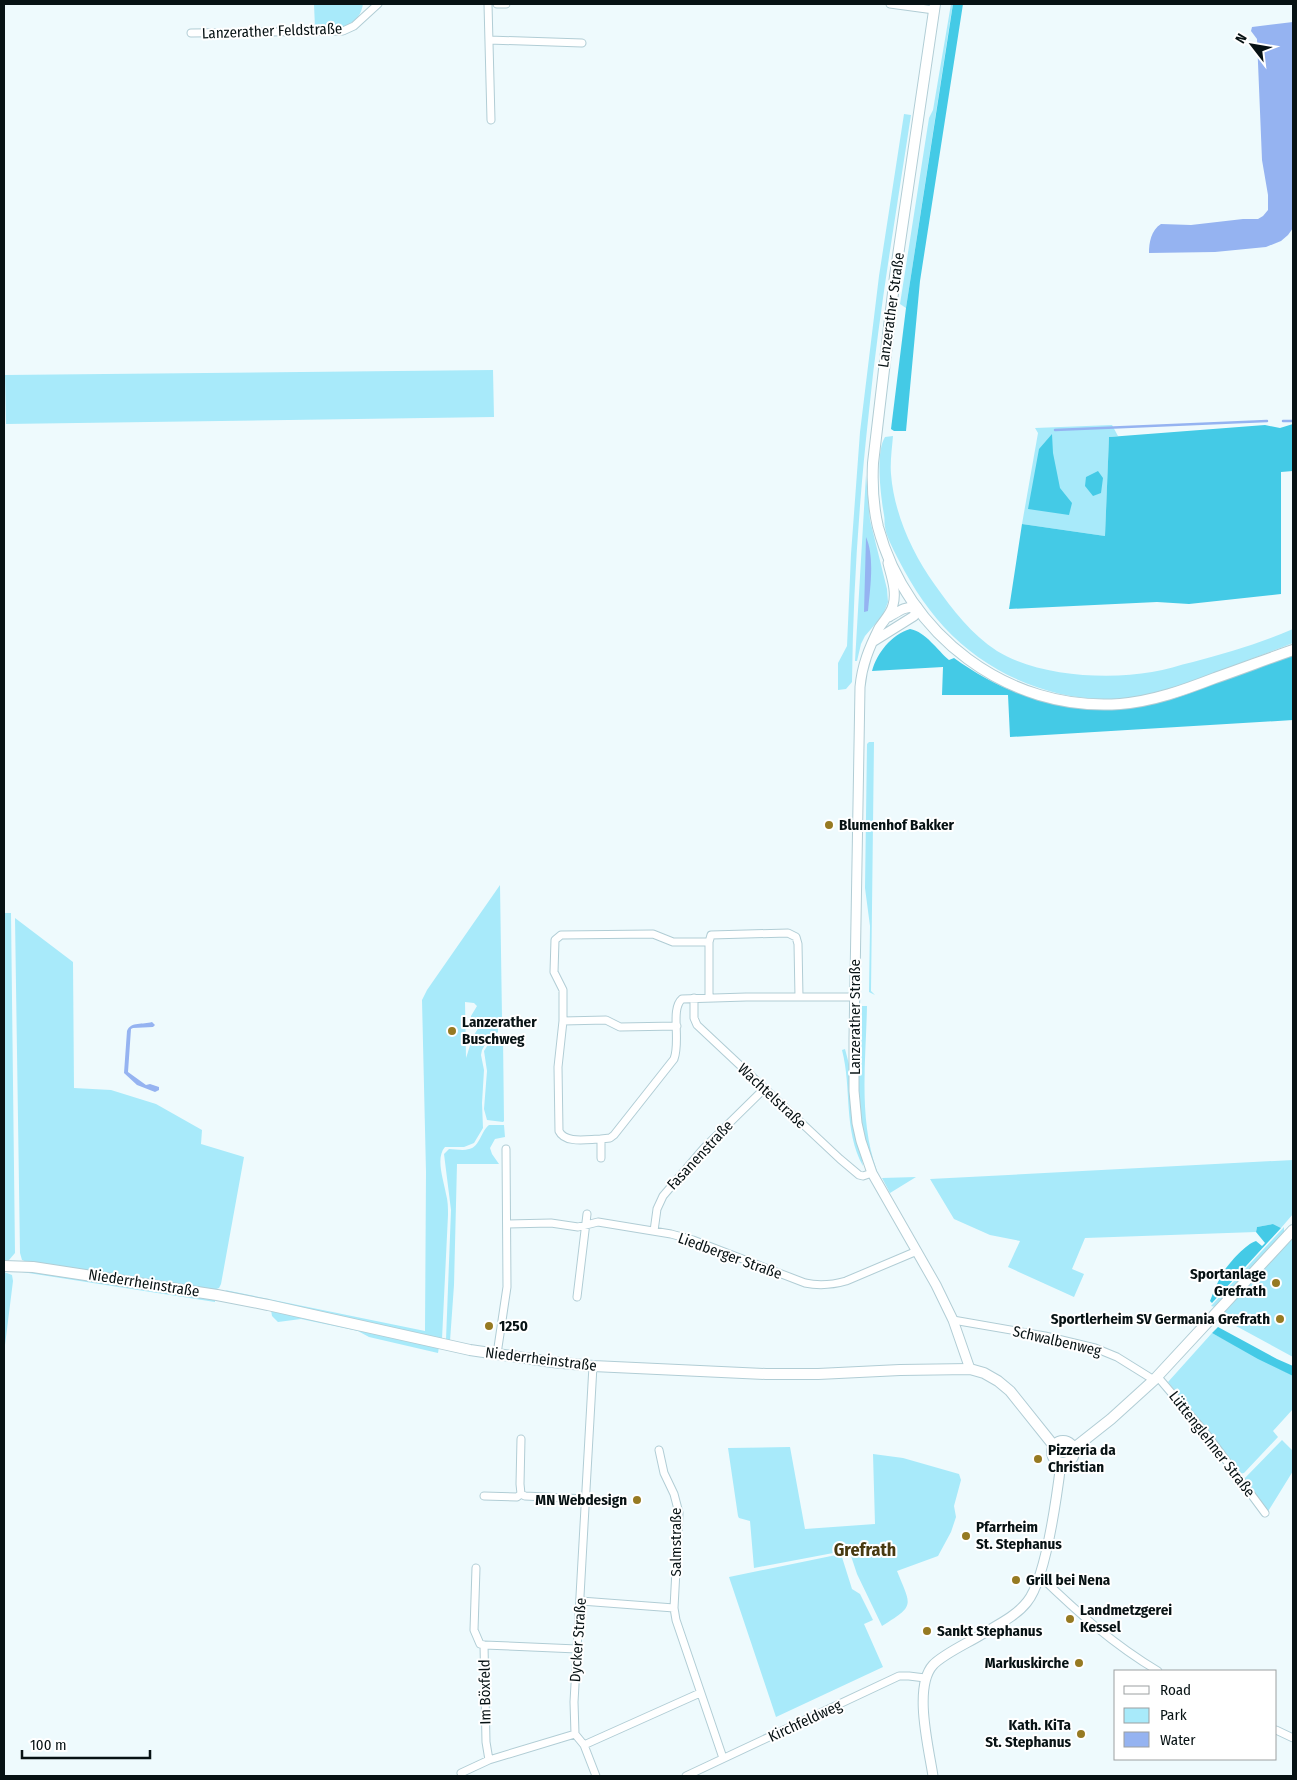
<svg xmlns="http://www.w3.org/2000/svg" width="1297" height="1780" viewBox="0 0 1297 1780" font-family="'Fira Sans Condensed',sans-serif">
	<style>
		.green { fill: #a8eafa }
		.forest { fill: #44cae6 }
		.water { fill: #95b3f1 }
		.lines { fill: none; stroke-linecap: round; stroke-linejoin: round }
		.stream { stroke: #95b3f1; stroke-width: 2.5 }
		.minor-casing { stroke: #b1cdd5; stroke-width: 9 }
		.tertiary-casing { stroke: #b1cdd5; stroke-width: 11 }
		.secondary-casing { stroke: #b1cdd5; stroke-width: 12 }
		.minor { stroke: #fff; stroke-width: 7 }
		.tertiary { stroke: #fff; stroke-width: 9 }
		.secondary { stroke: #fff; stroke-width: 10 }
		.poi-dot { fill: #967a22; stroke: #fff; stroke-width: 2 }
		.labels { text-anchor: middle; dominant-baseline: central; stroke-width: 4; stroke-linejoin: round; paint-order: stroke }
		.street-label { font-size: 15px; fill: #071214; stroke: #fff }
		.poi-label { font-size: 15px; font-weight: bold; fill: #071214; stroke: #fff; text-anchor: start }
		.quarter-label { font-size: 18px; font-weight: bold; fill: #483a11; stroke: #fff }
	</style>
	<rect width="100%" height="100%" fill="#eefafd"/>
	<path class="green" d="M314 4H363C359 29 335 29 315 28Z
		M951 4H953L951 15 906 308 900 304 929 118 933 110Z
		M904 114 911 115C896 214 879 312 869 411 859 501 853 591 852 682L846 689 838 690V663L847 646 851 554 860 432 879 276Z
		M493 370 494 417 6 424 5 375Z
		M1112 425 1118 436 1109 437 1105 536 1022 524 1038 433 1035 428Z
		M893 436C892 448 890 462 891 474 894 513 912 553 935 585 952 609 972 635 997 651 1038 676 1106 680 1152 672 1166 670 1179 665 1193 662 1227 653 1261 643 1293 629V643C1267 653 1241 663 1215 673 1189 682 1163 693 1136 697 1065 707 992 679 944 627 923 604 908 579 894 551 891 544 886 535 885 527 884 523 885 519 884 515 881 497 875 453 885 437Z
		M866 475 870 520 887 589 888 602 883 615 865 636 861 644 857 661H855Z
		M869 742H874L871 991 875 995 869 992 870 926 865 888 867 744Z
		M500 885 502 1018 487 1020 475 1026 471 1025V1016L477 1006 474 1003 465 1002 466 1058C472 1042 474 1019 498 1022V1032L487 1041 482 1050 481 1055 484 1070 482 1103 483 1128 474 1143 464 1147H445C435 1158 444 1181 446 1194 448 1201 448 1208 448 1215L442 1339 232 1294 225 1290 425 1331 426 1172 422 1000 427 990Z
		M4 913H11L15 1253 9 1260 4 1261Z
		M15 918 73 962 74 1088 111 1090 156 1104 202 1130 201 1144 244 1157 221 1284 219 1288 214 1290 27 1262 22 1260 20 1253Z
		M862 1006H867C866 1060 858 1119 877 1171L876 1172 869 1157 860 1122 858 1065 862 1036Z
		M496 1037H503L504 1121 503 1122 487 1120 484 1109 487 1071 484 1051 491 1040Z
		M845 1049 850 1068 863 1166C843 1130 852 1088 842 1050Z
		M489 1125H504L505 1137 495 1139 490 1148 492 1154 499 1164H457L454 1285 450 1341 446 1340 451 1210 444 1154 449 1149C455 1149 463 1151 469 1149 480 1147 481 1131 489 1125Z
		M1293 1160V1214L1281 1228 1273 1224 1257 1227 1256 1232 1085 1238 1072 1269 1084 1274 1074 1297 1008 1267 1020 1241 990 1235 954 1219 930 1179Z
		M916 1177 890 1193 882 1178Z
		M1284 1227V1233L1215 1307 1211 1306Z
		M1293 1237V1357L1225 1320V1311Z
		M25 1271 215 1300V1302L22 1272Z
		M4 1272 12 1275 13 1281 4 1353Z
		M271 1310 439 1347 438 1353 369 1337 358 1331 301 1319 278 1322 272 1316Z
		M1212 1333 1293 1376V1409L1273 1431 1278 1437 1244 1473 1240 1474 1168 1382Z
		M1282 1440 1293 1451V1471L1267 1513 1244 1479Z
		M790 1447 805 1529 875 1524 873 1454 903 1458 959 1474 961 1480 954 1506 956 1517 951 1532 938 1556 897 1571C911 1606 916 1605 882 1626L857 1574 849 1550 754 1568 750 1521 739 1518 738 1516 728 1448Z
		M841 1554 852 1589 860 1594 873 1620 864 1624 883 1667 776 1717 729 1577Z"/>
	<path class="forest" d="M953 4H963L920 281 906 431H894L891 429 906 308Z
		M1293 424V471L1281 472V594L1189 604 1157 602 1009 609 1022 524 1105 536 1109 437 1265 425 1280 428Z
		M1052 434 1053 453 1060 488 1072 503 1069 515 1028 509 1039 449Z
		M1098 471 1103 478 1101 493 1093 496 1085 486 1086 477Z
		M910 629C926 632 937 650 949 660L954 658C1015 702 1082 719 1156 703 1175 699 1193 692 1211 685 1238 675 1266 665 1293 655V720L1010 737 1008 695H942L943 667 872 671C877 653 891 635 910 629Z
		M1273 1224 1281 1228 1212 1303 1210 1301C1214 1291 1218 1280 1224 1271 1230 1262 1246 1244 1256 1241L1262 1246 1265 1243 1256 1232 1257 1227Z
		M1218 1327 1277 1359 1293 1366V1376L1258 1359 1212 1333Z"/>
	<path class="water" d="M1293 22V228L1288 235 1281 241 1266 247 1215 252 1149 253C1149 243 1151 230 1161 224L1191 225 1243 219H1258L1263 216 1268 210V195L1262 160 1257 39 1251 31 1252 27Z
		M866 537C875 557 870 589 868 611L864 612Z
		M152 1022 155 1025 153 1027 133 1028 131 1029 128 1072 146 1085 150 1084 159 1087V1090L155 1092 137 1085 124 1073 127 1031C131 1021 143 1025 152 1022Z"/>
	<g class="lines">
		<path class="stream" d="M1283 421H1293
			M1055 430 1267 421"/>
		<defs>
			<path id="minor" d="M488 4 491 120
				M497 4H506
				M890 4 934 10
				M191 33 343 31 354 26 378 4
				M489 40 582 43
				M709 997V942L711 935 788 933 796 937 798 944 799 997
				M694 998V1018L697 1025 840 1159 859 1175 863 1176 872 1173
				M563 1021 606 1020 620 1027 677 1026
				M601 1139C588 1139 565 1144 559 1131L558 1067 563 1021V990L554 972 555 940 561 935 653 934 673 942H709
				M601 1158V1139L610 1138 614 1135 674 1059C681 1041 670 1009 682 999L746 997H855
				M507 1224 551 1223 578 1227 598 1222 671 1234 693 1240 805 1283C819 1286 832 1285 846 1281L917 1251
				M654 1231 657 1209 663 1196 704 1148 764 1089
				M577 1297 587 1214
				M953 1320 1045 1336 1095 1348 1117 1357 1154 1380
				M497 1354 507 1287 506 1149
				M593 1366 574 1702 575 1734 584 1745 596 1776
				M1157 1376 1208 1436 1265 1513
				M659 1450 664 1473 674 1494 679 1513 674 1608 676 1620 723 1758
				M521 1494 520 1484 521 1439
				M484 1496 517 1497 521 1494 525 1496 586 1499
				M476 1568 474 1630 480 1644 484 1645 486 1742 489 1760
				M1040 1576C1077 1612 1114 1645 1158 1671
				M581 1601 674 1608
				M484 1645 577 1649
				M1276 1730 1293 1738
				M584 1745 700 1693
				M461 1773 489 1760 575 1734
				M686 1776 899 1676H909L925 1678"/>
			<path id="tertiary" d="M888 563C891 576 897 591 893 605 891 614 884 620 879 628 869 648 862 665 860 687L854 1039V1091L857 1123 861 1141 872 1173 936 1285 953 1320 970 1369
				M874 641 914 616 917 607C905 606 899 611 889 617
				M933 1776C929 1749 913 1687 933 1665 943 1654 970 1642 984 1633 999 1624 1016 1616 1027 1602 1046 1579 1057 1495 1061 1463"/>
			<path id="secondary" d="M935 4 895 276 873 463C872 484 873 506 878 527 907 635 1008 712 1120 704 1154 701 1184 690 1215 678 1241 669 1267 659 1293 650
				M4 1266 33 1267 217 1295 268 1305 470 1350 552 1362 593 1366 766 1374H818L900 1370 970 1369 984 1373 998 1381 1010 1391 1054 1446
				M1052 1452a11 11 0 1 1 22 0a11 11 0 1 1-22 0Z
				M1073 1449 1111 1419 1154 1380 1293 1230"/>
		</defs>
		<use href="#minor" class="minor-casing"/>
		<use href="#tertiary" class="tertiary-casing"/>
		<use href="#secondary" class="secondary-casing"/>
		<use href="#minor" class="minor"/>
		<use href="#tertiary" class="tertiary"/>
		<use href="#secondary" class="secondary"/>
	</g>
	<g class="poi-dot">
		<circle cx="829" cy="825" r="5"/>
		<circle cx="452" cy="1031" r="5"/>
		<circle cx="1276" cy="1283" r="5"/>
		<circle cx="1280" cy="1319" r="5"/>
		<circle cx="489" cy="1326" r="5"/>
		<circle cx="1038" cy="1459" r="5"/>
		<circle cx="637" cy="1500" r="5"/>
		<circle cx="966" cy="1536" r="5"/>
		<circle cx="1016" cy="1580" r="5"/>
		<circle cx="1070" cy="1619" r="5"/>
		<circle cx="927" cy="1631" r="5"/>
		<circle cx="1079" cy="1663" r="5"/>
		<circle cx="1081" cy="1734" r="5"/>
	</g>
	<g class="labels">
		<g class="street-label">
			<text transform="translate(272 31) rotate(-2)">Lanzerather Feldstraße</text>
			<text transform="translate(891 310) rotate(-82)">Lanzerather Straße</text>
			<text transform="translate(855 1017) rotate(-90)">Lanzerather Straße</text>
			<text transform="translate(772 1096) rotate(43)">Wachtelstraße</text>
			<text transform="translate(700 1155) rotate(-47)">Fasanenstraße</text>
			<text transform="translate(730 1256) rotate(20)">Liedberger Straße</text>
			<text transform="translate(144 1283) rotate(9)">Niederrheinstraße</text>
			<text transform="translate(1057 1341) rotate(13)">Schwalbenweg</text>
			<text transform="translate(541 1359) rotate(7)">Niederrheinstraße</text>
			<text transform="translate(1212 1444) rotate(52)">Lüttenglehner Straße</text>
			<text transform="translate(676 1542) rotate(-90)">Salmstraße</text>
			<text transform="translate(578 1640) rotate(-86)">Dycker Straße</text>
			<text transform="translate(485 1692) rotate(-91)">Im Böxfeld</text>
			<text transform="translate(805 1721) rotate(-25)">Kirchfeldweg</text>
		</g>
		<g class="poi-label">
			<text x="839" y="825">Blumenhof Bakker</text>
			<text x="462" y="1022">Lanzerather<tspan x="462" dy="17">Buschweg</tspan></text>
			<text x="1266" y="1274" text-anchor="end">Sportanlage<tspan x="1266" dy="17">Grefrath</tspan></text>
			<text x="1270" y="1319" text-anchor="end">Sportlerheim SV Germania Grefrath</text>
			<text x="499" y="1326">1250</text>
			<text x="1048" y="1450">Pizzeria da<tspan x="1048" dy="17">Christian</tspan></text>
			<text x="627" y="1500" text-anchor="end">MN Webdesign</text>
			<text x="976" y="1527">Pfarrheim<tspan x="976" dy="17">St. Stephanus</tspan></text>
			<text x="1026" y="1580">Grill bei Nena</text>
			<text x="1080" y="1610">Landmetzgerei<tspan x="1080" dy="17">Kessel</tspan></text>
			<text x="937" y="1631">Sankt Stephanus</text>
			<text x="1069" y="1663" text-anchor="end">Markuskirche</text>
			<text x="1071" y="1725" text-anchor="end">Kath. KiTa<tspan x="1071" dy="17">St. Stephanus</tspan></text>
		</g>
		<g class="quarter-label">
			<text x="865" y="1550">Grefrath</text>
		</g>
	</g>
	<rect width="1297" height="1780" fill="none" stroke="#071214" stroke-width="10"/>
	<rect x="1114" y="1670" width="162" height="90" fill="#ffffff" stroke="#9ca0a1"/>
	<rect x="1124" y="1686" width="25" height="8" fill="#ffffff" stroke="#9ca0a1"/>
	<text x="1160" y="1695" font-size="15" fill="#071214">Road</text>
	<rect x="1124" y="1708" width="25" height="15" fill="#a8eafa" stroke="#9ca0a1"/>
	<text x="1160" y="1720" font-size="15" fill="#071214">Park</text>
	<rect x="1124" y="1732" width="25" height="15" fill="#95b3f1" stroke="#9ca0a1"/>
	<text x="1160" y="1745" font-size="15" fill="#071214">Water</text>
	<g transform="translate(1252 45) rotate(301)" stroke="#ffffff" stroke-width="4" paint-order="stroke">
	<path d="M0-4L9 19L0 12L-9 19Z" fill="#071214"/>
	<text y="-8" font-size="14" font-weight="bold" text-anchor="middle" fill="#071214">N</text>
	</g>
	<path d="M22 1750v8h128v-8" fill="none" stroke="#071214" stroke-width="2.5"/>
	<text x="30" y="1750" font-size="15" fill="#071214" stroke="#ffffff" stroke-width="4" paint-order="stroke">100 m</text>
</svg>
